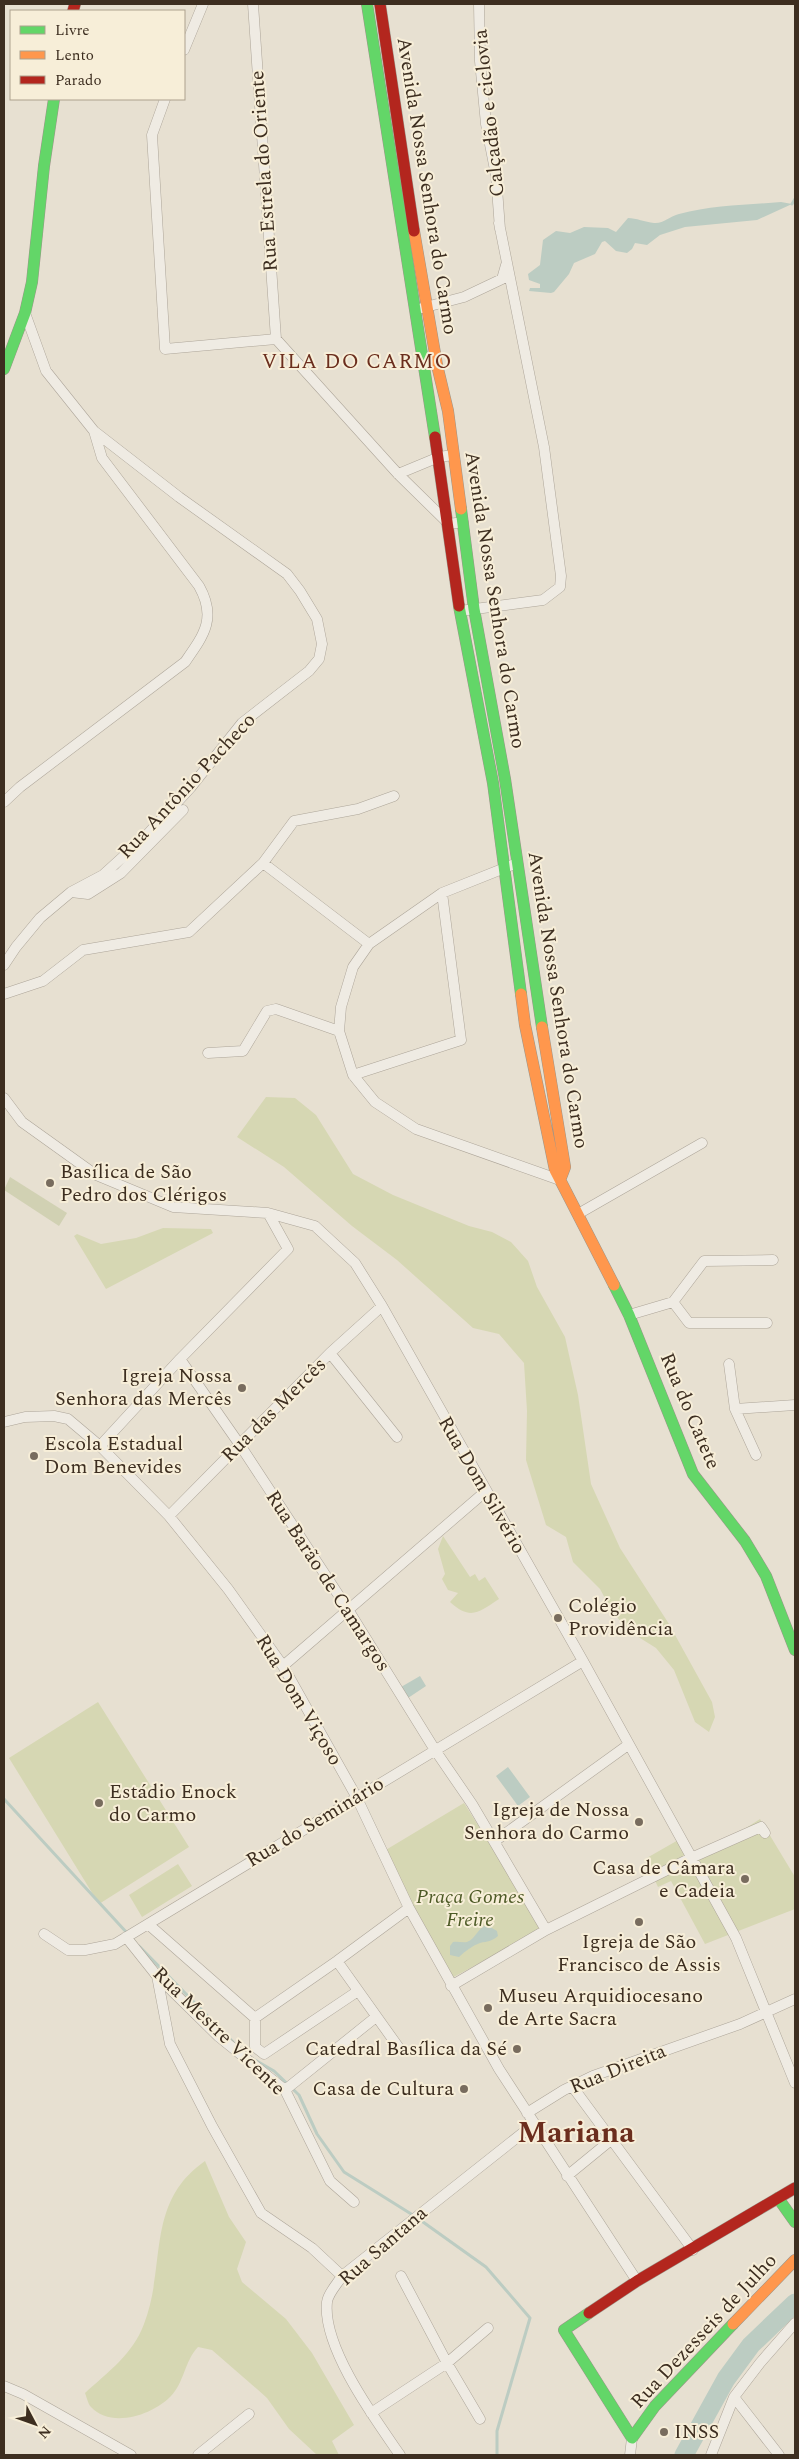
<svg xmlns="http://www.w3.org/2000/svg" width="799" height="2459" viewBox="0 0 799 2459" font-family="Spectral,serif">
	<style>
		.green { fill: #d6d7b3 }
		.cemetery { fill: #d1d1b3 }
		.water { fill: #bcccc2 }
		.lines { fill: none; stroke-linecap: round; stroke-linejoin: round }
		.stream { stroke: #bcccc2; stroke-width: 3 }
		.river { stroke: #bcccc2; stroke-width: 19 }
		.street-casing { stroke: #ada599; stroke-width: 11 }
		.fast-casing { stroke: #9c958a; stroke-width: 12 }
		.slow-casing { stroke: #9c958a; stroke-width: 12 }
		.jam-casing { stroke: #9c958a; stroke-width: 12 }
		.street { stroke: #efebe3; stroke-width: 10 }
		.fast { stroke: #63d668; stroke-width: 11 }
		.slow { stroke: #ff974d; stroke-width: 11 }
		.jam { stroke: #b3261e; stroke-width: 11 }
		.poi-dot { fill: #786c5e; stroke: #f7eed8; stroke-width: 2 }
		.labels { text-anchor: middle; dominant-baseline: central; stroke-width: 4; stroke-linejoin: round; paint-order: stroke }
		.street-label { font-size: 20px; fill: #3d2e20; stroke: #f7eed8 }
		.poi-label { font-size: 20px; fill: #3d2e20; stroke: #f7eed8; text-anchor: start }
		.park-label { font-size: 20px; font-style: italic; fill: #4d5a26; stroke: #f7eed8 }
		.neighbourhood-label { font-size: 21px; letter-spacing: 1px; fill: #6b2e1e; stroke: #f7eed8 }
		.town-label { font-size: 30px; font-weight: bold; fill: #6b2e1e; stroke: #f7eed8 }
	</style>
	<rect width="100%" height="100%" fill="#e7e0d1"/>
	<path class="green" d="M266 1097 295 1098 316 1115 353 1174 393 1195 469 1226 492 1232 511 1242 528 1261 537 1287 565 1337 578 1395 591 1484 620 1548 669 1624 712 1702 715 1717 709 1732 695 1722 674 1670 656 1648 632 1633 613 1613 600 1589 573 1562 566 1537 546 1525 526 1460 527 1411 524 1363 499 1334 473 1328 397 1260 352 1226 284 1167 237 1137Z
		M163 1228 211 1229 213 1233 106 1289 74 1236 77 1234 101 1244 136 1238Z
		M443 1536 470 1577 475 1574 479 1581 485 1577 499 1599C479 1612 471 1621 450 1602L458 1593 448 1590 442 1579 445 1574 438 1549Z
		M98 1702 189 1847 99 1904 9 1758Z
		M464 1803 543 1929 448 1980 384 1851Z
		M760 1819 795 1877V1909L705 1944 671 1881 658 1887 645 1859 680 1839 693 1862Z
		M178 1864 192 1886 142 1917 129 1895Z
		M205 2161 229 2217 246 2242 237 2269 242 2282 286 2319 312 2353 354 2425 332 2441 339 2455H317L289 2429 267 2398 257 2389 212 2350 198 2347C184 2362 185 2381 171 2396 153 2415 111 2429 91 2407 88 2404 87 2398 85 2393 108 2372 133 2354 144 2324 167 2264 145 2203 205 2161Z"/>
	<path class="cemetery" d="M10 1177 67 1213 59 1226 4 1190Z"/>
	<path class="water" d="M781 202 792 204 757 220 685 227 660 235 647 245 635 243 632 249 627 253 616 251 605 241 602 242 595 254 574 263 569 274 554 292 551 293 529 291 530 288H540V284L529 280 528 274 540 265 543 240 556 231 570 233 584 227 608 228 616 232 628 218C636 218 645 222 654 223 663 224 670 216 679 214 712 205 747 205 781 202Z
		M420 1676 426 1686 408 1698 401 1687Z
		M508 1767 530 1797 518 1806 496 1776Z
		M487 1925 497 1931 498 1936C491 1942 488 1941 480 1943 472 1946 465 1951 459 1957L450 1955V1946L453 1942C458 1941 462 1943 467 1942 476 1939 477 1928 487 1925Z"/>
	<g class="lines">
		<path class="stream" d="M792 204 795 199
			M4 1799 128 1934
			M139 1946 233 2042
			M255 2060 274 2071 299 2095 317 2134 344 2172 416 2217 486 2267 530 2318 497 2431V2455"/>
		<path class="river" d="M684 2455 726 2379 751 2345 795 2303"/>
		<defs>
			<path id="street" d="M253 4 276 339
				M479 4 480 61 486 124 496 175 500 229
				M184 50 203 4
				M165 99 152 135 165 349 276 339
				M422 308 464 297 502 279 506 265
				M276 339 398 474 449 524 463 522
				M398 474 439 457 453 455
				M460 611 543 600 560 587 561 576 544 447 499 223
				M4 802 20 787 185 662C204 635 217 618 199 586L102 458 94 431 46 371 25 313
				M263 863 369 944
				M517 863 442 893 369 944 353 967 341 1007 339 1031 353 1075 375 1102 416 1129 560 1180
				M71 892 88 894 121 873 183 810
				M4 965 16 947 40 918 71 892 103 875 146 836 191 787 242 723 309 671 319 659 322 644 317 619 300 591 287 574 179 497 94 431
				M4 994 43 981 83 950 189 932 263 863 294 821 358 809 394 796
				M208 1053 243 1051 267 1011 276 1009 339 1031
				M353 1075 461 1040 442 893
				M4 1098 22 1122 96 1175 173 1207 268 1213 315 1226 355 1263 382 1306 583 1661 736 1938 795 2083
				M578 1214 702 1143
				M673 1302 704 1261 773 1260
				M629 1315 673 1302 689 1323H767
				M330 1353 397 1437
				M180 1359 240 1445 347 1608 435 1750 472 1804 546 1930
				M729 1364 735 1409 756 1455
				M735 1409 795 1405
				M4 1422 25 1417 54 1416 68 1419 100 1446 169 1516 228 1589 283 1666 356 1796 409 1908 499 2069 637 2281
				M100 1446 180 1359 288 1249 268 1213
				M169 1516 330 1353 382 1306
				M283 1666 486 1491
				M495 1841 628 1745
				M148 1924 255 2018 337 1961 409 1908
				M44 1934 68 1950H85L115 1944 583 1661
				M126 1937 157 1976 218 2036 285 2090 330 2181 354 2202
				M337 1961 399 2048
				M157 1976 170 2044 212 2126 261 2213 312 2248 342 2276
				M451 1986 546 1930 691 1858 761 1827 765 1833
				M255 2018V2047L264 2054 358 1991
				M572 2086 693 2250
				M285 2090 376 2017
				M527 2113 564 2090 593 2076 740 2024 795 1999
				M567 2176 611 2140
				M401 2276 447 2363 480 2419
				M4 2386 23 2394 131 2455
				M734 2397 779 2455
				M371 2413 447 2363 488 2328
				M198 2455 249 2414
				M400 2455C375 2419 322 2347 327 2302 328 2293 338 2283 342 2276L534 2124
				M630 2455 632 2438
				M711 2455 734 2397 760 2363 795 2323"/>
			<path id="fast" d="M367 4 435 437
				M4 369 25 313 32 282 44 166 54 99
				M461 509 474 609 505 779 542 1027
				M459 606 493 783 521 994
				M614 1285 629 1315 693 1474 745 1541 766 1576 795 1650
				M778 2198 795 2222
				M589 2313 564 2330 632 2438 655 2406 733 2324"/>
			<path id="slow" d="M414 231 437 365 448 411 461 509
				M521 994 525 1025 555 1170 614 1285
				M542 1027 565 1167 560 1180
				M733 2324 795 2260"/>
			<path id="jam" d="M380 4 414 231
				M73 11 75 4
				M435 437 459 606
				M589 2313 637 2281 795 2188"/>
		</defs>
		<use href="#street" class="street-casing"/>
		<use href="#fast" class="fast-casing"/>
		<use href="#slow" class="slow-casing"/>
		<use href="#jam" class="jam-casing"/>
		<use href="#street" class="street"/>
		<use href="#fast" class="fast"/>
		<use href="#slow" class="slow"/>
		<use href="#jam" class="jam"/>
	</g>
	<g class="poi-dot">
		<circle cx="50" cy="1183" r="5"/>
		<circle cx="242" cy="1388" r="5"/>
		<circle cx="34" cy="1456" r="5"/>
		<circle cx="558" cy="1618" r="5"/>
		<circle cx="99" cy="1803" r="5"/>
		<circle cx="639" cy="1822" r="5"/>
		<circle cx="745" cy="1879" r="5"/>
		<circle cx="639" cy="1922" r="5"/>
		<circle cx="488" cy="2008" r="5"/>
		<circle cx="517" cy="2049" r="5"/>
		<circle cx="464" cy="2089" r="5"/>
		<circle cx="664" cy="2432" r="5"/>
	</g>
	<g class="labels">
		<g class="street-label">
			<text transform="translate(489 113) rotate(-96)">Calçadão e ciclovia</text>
			<text transform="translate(264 171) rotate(-94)">Rua Estrela do Oriente</text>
			<text transform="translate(427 186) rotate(81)">Avenida Nossa Senhora do Carmo</text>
			<text transform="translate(495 600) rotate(81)">Avenida Nossa Senhora do Carmo</text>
			<text transform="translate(187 786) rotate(-47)">Rua Antônio Pacheco</text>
			<text transform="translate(558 1000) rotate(81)">Avenida Nossa Senhora do Carmo</text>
			<text transform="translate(274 1410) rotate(-45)">Rua das Mercês</text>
			<text transform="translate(690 1411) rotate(67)">Rua do Catete</text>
			<text transform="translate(482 1485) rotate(60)">Rua Dom Silvério</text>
			<text transform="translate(328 1581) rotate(57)">Rua Barão de Camargos</text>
			<text transform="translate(299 1700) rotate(59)">Rua Dom Viçoso</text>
			<text transform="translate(315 1822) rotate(-31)">Rua do Seminário</text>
			<text transform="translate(219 2031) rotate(44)">Rua Mestre Vicente</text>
			<text transform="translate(618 2069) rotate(-22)">Rua Direita</text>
			<text transform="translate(383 2246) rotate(-41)">Rua Santana</text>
			<text transform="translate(704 2331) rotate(-47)">Rua Dezesseis de Julho</text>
		</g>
		<g class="poi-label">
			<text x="60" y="1172">Basílica de São<tspan x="60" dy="23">Pedro dos Clérigos</tspan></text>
			<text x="232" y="1376" text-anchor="end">Igreja Nossa<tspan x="232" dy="23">Senhora das Mercês</tspan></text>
			<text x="44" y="1444">Escola Estadual<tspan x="44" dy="23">Dom Benevides</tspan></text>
			<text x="568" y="1606">Colégio<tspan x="568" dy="23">Providência</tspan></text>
			<text x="109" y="1792">Estádio Enock<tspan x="109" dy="23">do Carmo</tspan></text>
			<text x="629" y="1810" text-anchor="end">Igreja de Nossa<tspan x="629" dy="23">Senhora do Carmo</tspan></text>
			<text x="735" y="1868" text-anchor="end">Casa de Câmara<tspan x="735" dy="23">e Cadeia</tspan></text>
			<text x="639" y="1942" text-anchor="middle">Igreja de São<tspan x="639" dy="23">Francisco de Assis</tspan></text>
			<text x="498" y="1996">Museu Arquidiocesano<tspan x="498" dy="23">de Arte Sacra</tspan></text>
			<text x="507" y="2049" text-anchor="end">Catedral Basílica da Sé</text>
			<text x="454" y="2089" text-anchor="end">Casa de Cultura</text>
			<text x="674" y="2432">INSS</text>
		</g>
		<g class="park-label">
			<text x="470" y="1897">Praça Gomes<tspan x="470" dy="23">Freire</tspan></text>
		</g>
		<g class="neighbourhood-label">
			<text x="357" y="362">VILA DO CARMO</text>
		</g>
		<g class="town-label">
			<text x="576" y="2133">Mariana</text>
		</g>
	</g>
	<rect width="799" height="2459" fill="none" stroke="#3d2e20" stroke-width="10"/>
	<rect x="10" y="10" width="175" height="90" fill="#f7eed8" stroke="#ada18e"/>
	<rect x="20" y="26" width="25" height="8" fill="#63d668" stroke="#ada18e"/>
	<text x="55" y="35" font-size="15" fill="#3d2e20">Livre</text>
	<rect x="20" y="51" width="25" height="8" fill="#ff974d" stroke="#ada18e"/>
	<text x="55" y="60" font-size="15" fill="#3d2e20">Lento</text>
	<rect x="20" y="76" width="25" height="8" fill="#b3261e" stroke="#ada18e"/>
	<text x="55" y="85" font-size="15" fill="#3d2e20">Parado</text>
	<g transform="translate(35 2424) rotate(131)" stroke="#f7eed8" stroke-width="4" paint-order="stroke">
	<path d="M0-4L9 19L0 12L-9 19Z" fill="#3d2e20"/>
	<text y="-8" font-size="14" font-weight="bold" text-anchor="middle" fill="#3d2e20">N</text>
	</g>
</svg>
